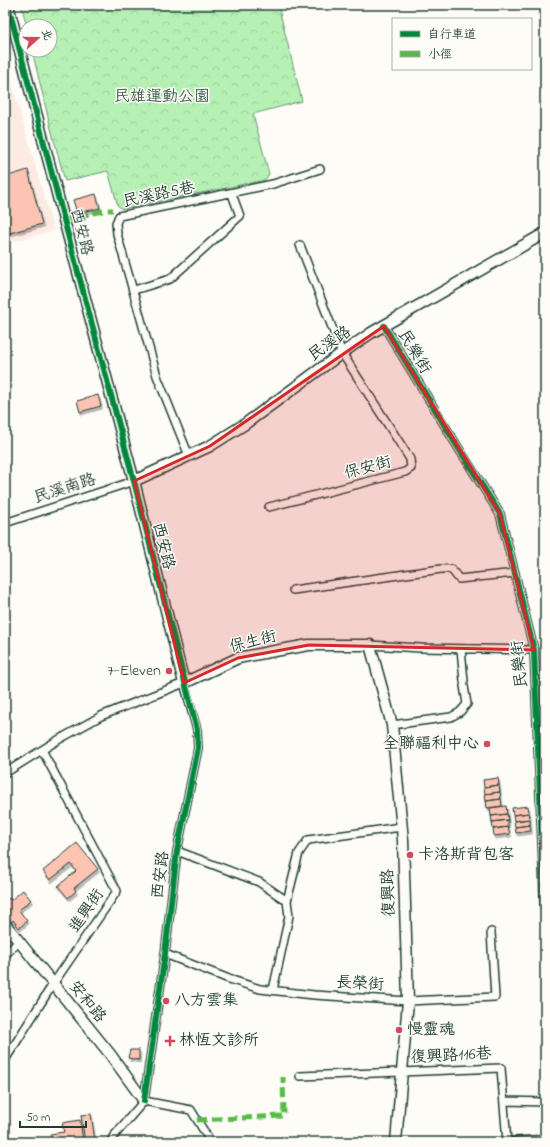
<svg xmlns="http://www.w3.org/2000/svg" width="550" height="1147" viewBox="0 0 550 1147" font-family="'Indie Flower','LXGW WenKai TC',sans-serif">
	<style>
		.built { fill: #fdebe3 }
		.park { fill: url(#park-crowns); stroke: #6a9674 }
		.building { fill: #fdc4b4; stroke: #1f3d34; filter: url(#shadow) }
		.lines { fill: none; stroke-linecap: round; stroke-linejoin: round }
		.street-casing { stroke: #1f3d34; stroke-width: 10 }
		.secondary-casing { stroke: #1f3d34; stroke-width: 13 }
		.street { stroke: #fdfcf7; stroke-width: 7 }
		.secondary { stroke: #fdfcf7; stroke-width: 10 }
		.quiet { stroke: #58b947; stroke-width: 5; stroke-dasharray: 10 5; stroke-linecap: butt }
		.cycleway-casing { stroke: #fdfcf7; stroke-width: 8 }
		.cycleway { stroke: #00873e; stroke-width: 6 }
		.marked { fill: #d62828; fill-opacity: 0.2; stroke: #d62828; stroke-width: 3; stroke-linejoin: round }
		.poi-dot { fill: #d1495b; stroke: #fdfcf7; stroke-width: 1.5 }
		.labels { text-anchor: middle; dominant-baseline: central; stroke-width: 3; stroke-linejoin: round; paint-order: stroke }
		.park-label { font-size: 16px; fill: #3d614e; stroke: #fdfcf7 }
		.street-label { font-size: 16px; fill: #1f3d34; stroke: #fdfcf7 }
		.poi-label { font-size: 16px; fill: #1f3d34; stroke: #fdfcf7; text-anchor: start }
	</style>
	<defs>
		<pattern id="park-crowns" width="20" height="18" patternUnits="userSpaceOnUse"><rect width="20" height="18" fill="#b6f0b4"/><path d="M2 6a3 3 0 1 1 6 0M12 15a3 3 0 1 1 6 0" fill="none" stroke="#9ccf9b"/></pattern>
		<filter id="shadow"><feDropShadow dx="1.5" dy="3" stdDeviation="0" flood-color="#0004"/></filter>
	</defs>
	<rect width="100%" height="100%" fill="#fdfcf7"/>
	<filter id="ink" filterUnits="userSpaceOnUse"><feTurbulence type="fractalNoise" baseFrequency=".025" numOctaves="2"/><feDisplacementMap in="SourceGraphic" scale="8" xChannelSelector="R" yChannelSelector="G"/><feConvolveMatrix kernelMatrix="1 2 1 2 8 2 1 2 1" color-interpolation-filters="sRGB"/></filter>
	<g filter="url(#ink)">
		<path class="built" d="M5 59 54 231 15 241H5Z"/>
		<path class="park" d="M21 5H278L302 101 253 114 269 174 265 180 122 209 118 206 108 171 65 181 50 125 32 50H50V26H27Z"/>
		<path class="building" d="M28 170 42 224 6 234 5 177Z
			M96 194 100 208 77 213 73 200Z
			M98 395 101 406 80 412 77 401Z
			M498 778 499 785 484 787 483 780Z
			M499 785 500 792 485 794 484 787Z
			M500 792 501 799 486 801 485 794Z
			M501 799 502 806 487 808 486 801Z
			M506 806 507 814 491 816 490 808Z
			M528 806 529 813 513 815 512 808Z
			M529 813 530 819 514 821 513 815Z
			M507 814 508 820 492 822 491 816Z
			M530 819V825L515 827 514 821Z
			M508 820V827L493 829 492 822Z
			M530 825 531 831 516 833 515 827Z
			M508 827 510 834 494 836 493 829Z
			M77 843 98 869 74 888 76 891 68 898 58 886 76 871 71 864 50 880 43 871Z
			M23 890 31 900 19 910 27 921 19 928 13 920 11 922 5 915V901L9 898 11 900Z
			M130 1050H139V1060L128 1058Z
			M91 1114 95 1141 85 1142 81 1115Z
			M80 1120 83 1142H52L50 1134 64 1132 62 1123Z"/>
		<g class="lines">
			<defs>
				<path id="street" d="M134 290 170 279 240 216 232 194
					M384 326 456 444 500 514 534 650 545 916
					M189 456 157 376 117 234 116 223 119 216 273 184 320 169
					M269 507 405 472 411 468 410 459 342 353 300 245
					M5 523 134 481
					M293 590 441 569H451L459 579 515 573
					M370 645 421 648 534 650
					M461 649 464 681
					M392 725 451 717 460 712 467 704 464 686
					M5 773 58 740 101 716 184 683 197 730 198 748 177 851 165 954 144 1101
					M177 851 259 882 287 901
					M165 954 229 979 260 989 314 995 408 1001 495 997 491 932
					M5 955 19 941
					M273 990 289 916 287 901 299 853 308 840 401 827
					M5 1060 53 984 117 891 42 750
					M300 1076 501 1068 507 1142 545 1139
					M144 1101 191 1110 207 1136 208 1142
					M505 1101 545 1102
					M111 1142 113 1137 144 1101"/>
				<path id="secondary" d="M8 5 64 220 134 481 184 683 238 658 269 652 309 645H370L392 725 403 840 408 1001 396 1142
					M134 481 210 446 245 424 342 353 371 333 545 233
					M5 924 110 1054 144 1101"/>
			</defs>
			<use href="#street" class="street-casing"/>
			<use href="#secondary" class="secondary-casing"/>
			<use href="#street" class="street"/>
			<use href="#secondary" class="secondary"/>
			<path class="quiet" d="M64 220 106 210H113
				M197 1120 284 1116 283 1077"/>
			<defs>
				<path id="cycleway" d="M8 5 64 220 134 481 197 730 198 748 177 851 165 954 144 1101
					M384 326 456 444 500 514 534 650 545 916"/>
			</defs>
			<use href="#cycleway" class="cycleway-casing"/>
			<use href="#cycleway" class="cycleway"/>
		</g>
	</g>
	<path class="marked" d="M384 326 500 514 534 650 309 645 238 658 184 683 134 481 210 446Z"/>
	<g class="poi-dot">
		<circle cx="169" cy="671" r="4"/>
		<circle cx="487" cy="744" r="4"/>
		<circle cx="410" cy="855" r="4"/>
		<circle cx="166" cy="1001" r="4"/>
		<circle cx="399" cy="1030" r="4"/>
		<path d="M168 1035h4v4h4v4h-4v4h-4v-4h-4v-4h4z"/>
	</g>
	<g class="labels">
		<g class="park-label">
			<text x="162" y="97">民雄運動公園</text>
		</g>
		<g class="street-label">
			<text transform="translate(159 195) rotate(-12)">民溪路5巷</text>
			<text transform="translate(81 232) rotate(75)">西安路</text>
			<text transform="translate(330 344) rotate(-35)">民溪路</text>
			<text transform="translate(414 352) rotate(59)">民樂街</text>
			<text transform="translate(368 468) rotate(-15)">保安街</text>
			<text transform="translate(65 489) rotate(-18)">民溪南路</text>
			<text transform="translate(163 546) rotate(76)">西安路</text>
			<text transform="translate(253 642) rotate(-14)">保生街</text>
			<text transform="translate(520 664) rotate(-96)">民樂街</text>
			<text transform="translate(161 875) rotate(-83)">西安路</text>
			<text transform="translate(389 893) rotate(-92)">復興路</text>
			<text transform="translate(87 911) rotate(-56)">進興街</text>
			<text transform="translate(360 984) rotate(3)">長榮街</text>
			<text transform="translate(87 1002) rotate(51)">安和路</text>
			<text transform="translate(451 1056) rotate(-3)">復興路116巷</text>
		</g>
		<g class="poi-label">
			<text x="161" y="671" text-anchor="end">7-Eleven</text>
			<text x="479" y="744" text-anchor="end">全聯福利中心</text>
			<text x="418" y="855">卡洛斯背包客</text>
			<text x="174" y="1001">八方雲集</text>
			<text x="407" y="1030">慢靈魂</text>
			<text x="179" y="1041">林恆文診所</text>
		</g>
	</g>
	<rect width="550" height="1147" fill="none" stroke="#fdfcf7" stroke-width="20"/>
	<rect x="10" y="10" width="530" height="1127" fill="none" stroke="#1f3d34" stroke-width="1.5" filter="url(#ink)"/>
	<rect x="392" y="18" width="140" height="52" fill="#fdfcf7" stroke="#a4b0a9"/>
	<rect x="400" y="31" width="20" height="6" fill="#00873e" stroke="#a4b0a9"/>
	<text x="428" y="38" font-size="12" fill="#1f3d34">自行車道</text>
	<rect x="400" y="51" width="20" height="6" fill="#58b947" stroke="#a4b0a9"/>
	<text x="428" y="58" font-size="12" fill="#1f3d34">小徑</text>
	<g transform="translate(38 38) rotate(69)"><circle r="19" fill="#fdfcf7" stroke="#a4b0a9"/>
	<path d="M0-3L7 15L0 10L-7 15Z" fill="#d1495b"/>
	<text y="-6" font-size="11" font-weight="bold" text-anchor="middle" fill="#1f3d34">北</text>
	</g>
	<path d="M20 1121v6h66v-6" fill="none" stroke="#1f3d34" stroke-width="2"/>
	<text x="26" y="1121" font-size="12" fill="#1f3d34" stroke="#fdfcf7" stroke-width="3" paint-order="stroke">50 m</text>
</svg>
